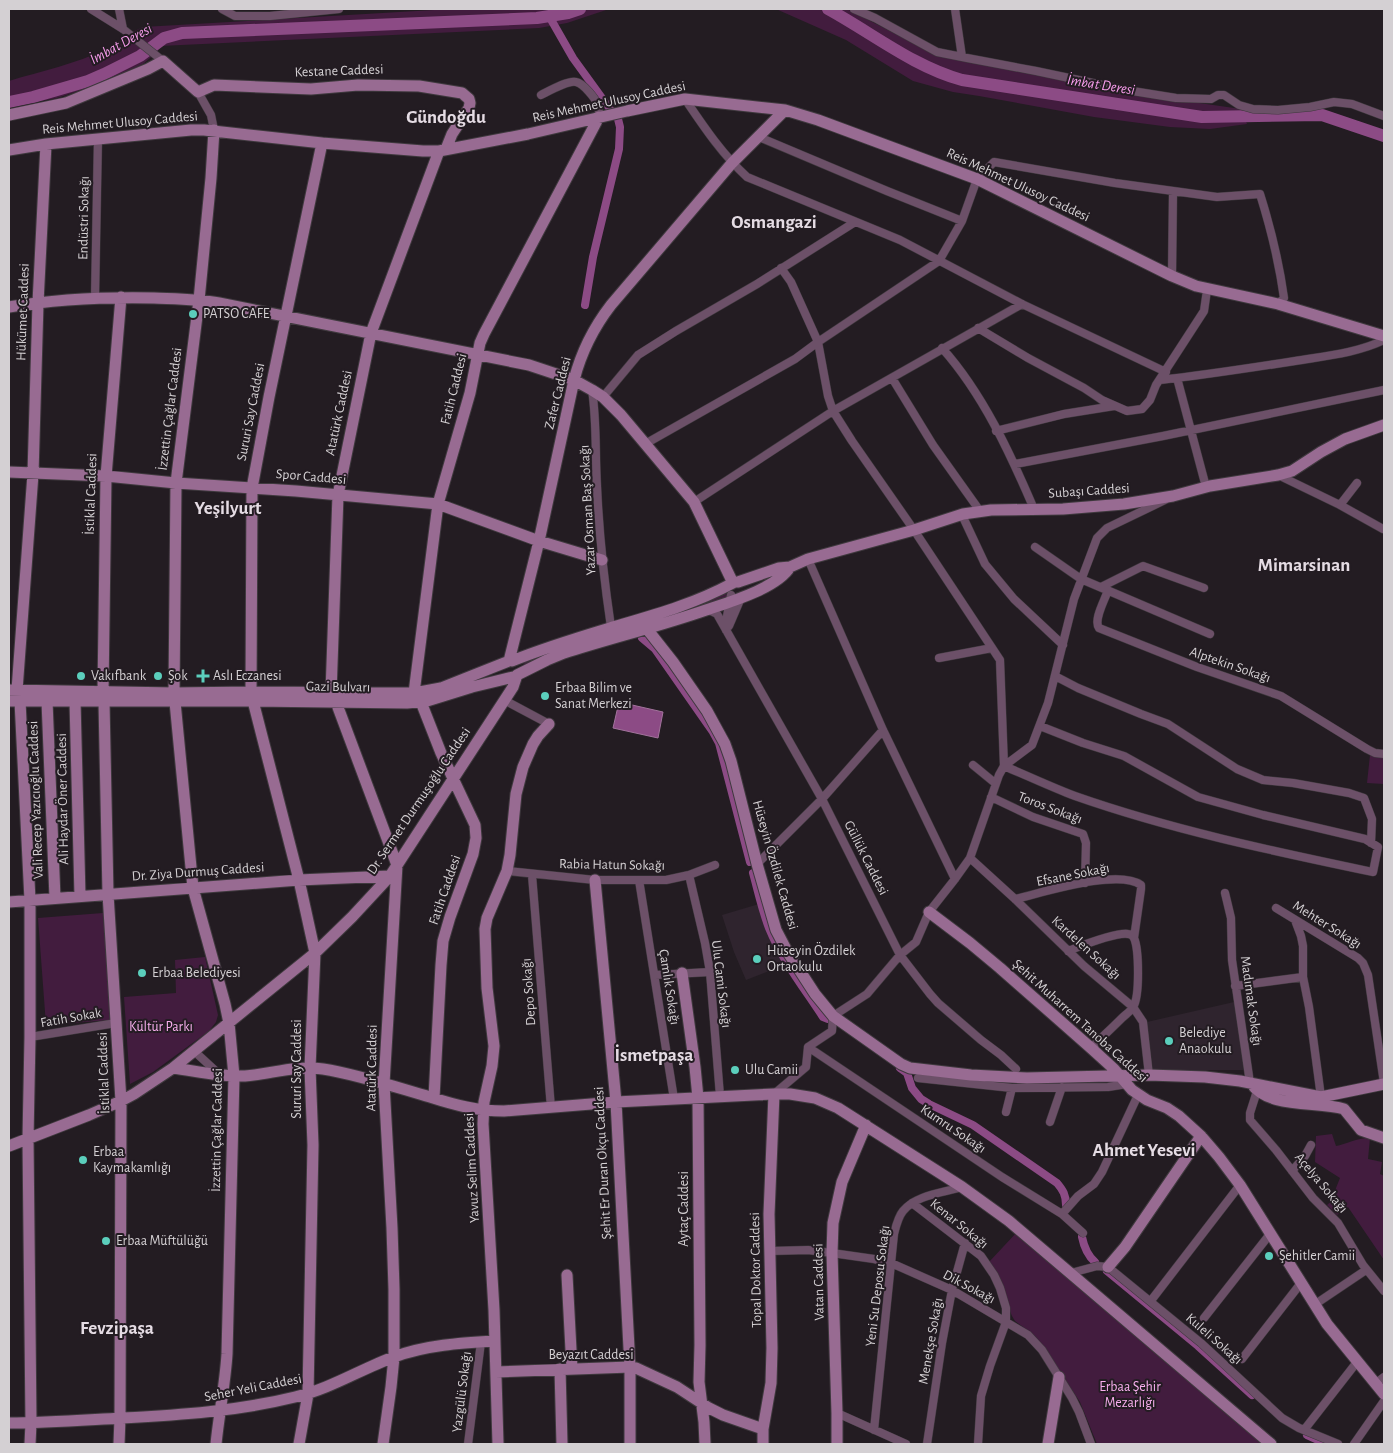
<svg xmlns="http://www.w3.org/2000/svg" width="1393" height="1453" viewBox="0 0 1393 1453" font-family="'Alegreya Sans',sans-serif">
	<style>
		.built { fill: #2f242e }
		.green { fill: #421c3e }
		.water { fill: #8c4b85; stroke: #a2739c }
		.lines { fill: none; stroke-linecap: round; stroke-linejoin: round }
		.canal { stroke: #8c4b85; stroke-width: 8 }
		.river { stroke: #8c4b85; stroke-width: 12 }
		.street-casing { stroke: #3f393e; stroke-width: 9 }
		.secondary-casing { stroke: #3f393e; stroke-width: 13 }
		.street { stroke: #6c5068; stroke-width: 8 }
		.secondary { stroke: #986b92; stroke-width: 11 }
		.poi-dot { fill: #5bcebc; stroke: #231c22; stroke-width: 2 }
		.labels { text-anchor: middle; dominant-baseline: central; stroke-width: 4; stroke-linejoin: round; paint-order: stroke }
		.street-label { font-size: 14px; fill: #d4d0d3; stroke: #231c22 }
		.poi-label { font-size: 14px; fill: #d4d0d3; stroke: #231c22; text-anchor: start }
		.park-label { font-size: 14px; fill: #f7aeed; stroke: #231c22 }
		.water-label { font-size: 15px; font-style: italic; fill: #f89ded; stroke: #231c22 }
		.district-label { font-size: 19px; font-weight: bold; fill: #e5dce4; stroke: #231c22 }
	</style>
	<rect width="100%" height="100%" fill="#231c22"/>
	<path class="built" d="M759 904 765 926 785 965 746 980 734 952 722 915Z
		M1234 1002 1244 1070H1153L1147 1022Z"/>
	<path class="green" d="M451 9H609L567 23 539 28 160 46 157 52 143 64 93 86 57 98 9 107V81C41 71 76 64 106 49 119 43 129 32 143 27Z
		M776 9H847L929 51 944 57 1158 99 1199 103 1241 109 1247 124 1210 129 1170 127 1094 117 979 96 953 92 913 81 846 40Z
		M726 592 728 597 525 666 523 660Z
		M1370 755 1384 758V784L1367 783Z
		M103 913 111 1020 46 1025 38 918Z
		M205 957 218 1015 216 1022 209 1031 153 1072 130 1084 124 997 176 993 175 960Z
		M1332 1134 1336 1146C1346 1144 1360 1137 1370 1138L1368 1159 1382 1162 1380 1174 1384 1176V1260L1348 1207 1337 1215 1327 1205 1335 1198 1334 1193 1340 1178 1315 1162 1316 1136Z
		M1018 1231 1263 1444H1097L1080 1402 1059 1370 1035 1336 1015 1321 1012 1316 989 1262Z"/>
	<path class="water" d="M619 702 663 712 658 738 613 728Z"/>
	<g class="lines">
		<path class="canal" d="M549 16 573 58 610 109
			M585 305 593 257 619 149 620 127 618 119
			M642 638 655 649 713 732 719 743 750 862
			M753 873C758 891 762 910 769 928 782 960 804 988 823 1017L828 1019
			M900 1068 907 1073 912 1088 921 1099 929 1104 973 1125 1057 1183C1063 1190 1066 1195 1066 1205
			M1082 1237C1084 1247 1087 1255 1095 1262
			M1107 1271 1198 1346 1252 1395
			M1307 1435 1327 1444"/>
		<path class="river" d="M828 9C872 33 914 67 962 80L1202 117 1322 115 1384 136
			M9 102 33 97 88 81 104 74 140 56 164 38 182 33 537 18 568 13 580 9"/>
		<defs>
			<path id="street" d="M91 9 123 29 163 61
				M119 9 123 29
				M222 9 235 16H270L339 9
				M854 9 875 18 937 52 967 58 1036 71 1126 90 1176 98 1211 99 1218 95H1224L1239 105 1253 109 1278 110 1310 107 1334 102 1352 104 1384 116
				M955 9 962 57
				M198 92 211 115 214 130
				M541 95C549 91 568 80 576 82 583 83 595 98 598 105 599 109 599 113 599 117
				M685 99C704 127 722 154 747 177L900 240 1022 304 1166 372
				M759 137 887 191 962 221
				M781 268 791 282 818 342 828 396 833 411 852 441 914 530 1000 660 1004 766C1028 776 1051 787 1075 796 1172 830 1273 851 1373 872L1378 847 1365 839 1263 815 1198 797 1124 756 1083 743 1040 726
				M1172 276 1173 192
				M95 298 98 138
				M978 328 1028 358 1084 388 1102 400 1127 411 1142 409 1150 400 1156 385 1204 311 1207 290
				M942 348C983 394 1010 453 1034 509
				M892 378 933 445 980 511
				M1177 378 1206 487
				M1160 380C1205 375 1250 368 1295 361 1325 356 1357 353 1384 340
				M592 390C597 422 595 454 597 486 599 533 604 580 611 627
				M603 397 638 355 676 331 757 284 855 222
				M996 431 1064 414 1114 406
				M645 444 795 359 818 342 939 261 962 221 977 179 994 162 1115 183 1217 197 1260 194C1271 229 1279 262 1284 298L1278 304
				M1015 464 1163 436 1384 390
				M1278 475 1340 505 1383 529
				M694 502 833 411 1022 304
				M1340 505 1357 483
				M962 515 985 564 1014 599 1063 645
				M1035 547 1081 579 1210 634
				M808 559 883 730 955 879
				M1101 587 1143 566 1204 588
				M1108 590C1105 600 1093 620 1099 628L1197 667 1281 696 1367 749 1375 753 1384 754
				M707 609 717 614 822 799 900 955 930 994 938 1003 981 1040 1001 1055 1016 1069
				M729 626 741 598
				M726 630 727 616 731 595
				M939 658 992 648
				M1055 676 1078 688 1141 714 1168 724 1237 769 1263 780 1293 783 1349 793 1364 798 1372 819 1371 843
				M504 700 549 724
				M973 765 995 783
				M991 797 1033 817 1083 834 1086 843 1085 883
				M970 858 1015 899 1084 966 1133 1007 1143 1022 1149 1075
				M757 864 822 799 883 730
				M507 871 595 880H666L689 875 715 865
				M532 875 551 1108
				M689 875 705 943 710 972 720 1096
				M639 880 674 1099
				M1225 893 1231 918 1232 960 1250 1083
				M1015 899C1042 893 1118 868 1141 885V889L1134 938
				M1276 908 1358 958 1363 963 1368 975 1384 1083
				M1295 920 1301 936 1303 946V977L1309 1007 1321 1097
				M1068 951C1081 946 1115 932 1128 934 1131 934 1133 936 1134 938 1139 949 1140 997 1133 1007 1131 1011 1125 1015 1122 1018 1112 1028 1101 1038 1091 1048
				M655 975 710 972
				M1235 986 1303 977
				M30 1037 116 1023
				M808 1047 1002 1177 1062 1214 1083 1233
				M194 1051 219 1074
				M918 1078 1012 1088 1108 1087 1127 1084
				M1257 1091 1250 1113V1120L1276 1150 1313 1198 1338 1223 1363 1265 1384 1291
				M774 1094 806 1067 808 1047 832 1031 833 1016 867 994 900 955 916 942 929 912 955 879 970 858 999 775 1004 766 1032 745 1048 703 1074 599 1097 538 1107 528 1165 500
				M1006 1112 1012 1088
				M1050 1122 1062 1087
				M1292 1171 1305 1156 1311 1145
				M912 1203 981 1256 994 1275 1000 1288 1006 1308V1322L990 1366 981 1396 978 1444
				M1062 1214 1078 1196 1094 1184 1102 1172 1138 1095
				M770 1251 808 1250 832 1253 874 1259 891 1263 952 1290 1006 1322 1028 1335 1042 1350 1072 1398 1079 1412 1091 1444
				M1071 1273 1097 1266 1108 1267 1201 1343 1282 1418 1299 1428 1338 1444
				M1153 1298 1240 1185
				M1314 1305 1366 1270
				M1204 1318 1270 1234
				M1242 1359 1301 1283
				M1375 1384 1384 1377
				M837 1413 906 1444
				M874 1430 894 1234C896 1226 898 1217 903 1211 916 1195 942 1193 962 1187
				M1304 1430 1357 1362
				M468 1444 481 1342
				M927 1444 942 1343 952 1290 965 1243
				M1354 1444 1384 1401"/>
			<path id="secondary" d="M9 115 66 103 148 69 163 61 198 92 214 85 311 89 358 85 419 86 462 93 469 99 470 103 469 108 452 134 446 149
				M9 150 46 144 191 130H204L322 143 423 151H439L528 134 627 111 685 99 785 110 818 120 977 179 1172 276 1196 286 1278 304 1384 336
				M9 307C57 299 105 297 154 298 176 299 197 299 219 303L529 365 574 380 592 390 603 397 621 415 694 502 733 583C692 605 654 615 610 628 577 638 544 648 512 661
				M9 472 106 476 176 483 296 491 438 504 539 541 602 560
				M738 582 779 568 790 567 808 559 914 530 963 514 991 510 1063 509 1124 504 1173 496 1210 486 1278 475 1292 471 1321 452 1345 439 1384 425
				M647 629 673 662 707 711 725 744 731 761 757 864 776 930 787 951 815 994 833 1016 901 1064 910 1068 919 1069 971 1075 1027 1078 1149 1075 1205 1077 1240 1081 1321 1097 1384 1084
				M9 690 174 693 251 692 414 693 441 688 509 661 539 541 574 380C581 353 594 327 611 305L732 163 785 110
				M17 690 33 474 38 303 46 144
				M103 692 106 476 121 297
				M251 692 252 488 269 397 322 143
				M174 693 176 483 199 300 211 178 214 130
				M331 693 338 495 371 333 439 151
				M414 693 438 504 470 393 480 343 484 334 599 117
				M9 701H253L407 703 427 701 472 687 513 677
				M20 701 30 900V1037L28 1139 31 1423 30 1444
				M47 701 55 898
				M75 701 80 896
				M253 701 299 880 315 953 310 1068 313 1145 308 1394 299 1444
				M104 702 108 894 121 1101 120 1418 119 1444
				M175 702 193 888 225 1004 229 1023 234 1076 227 1354C225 1385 219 1414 216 1444
				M336 702 397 865 384 1084 392 1228 394 1289V1357L391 1387 383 1444
				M421 702 441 753 475 825 476 838 473 854 450 917 443 941 441 965 434 1098
				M595 880 616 1102 630 1367V1444
				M9 902 299 880 390 876
				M929 912 970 943 1000 968 1091 1048 1114 1069 1132 1090 1147 1100 1167 1108 1179 1116 1201 1136 1219 1157 1240 1185 1327 1324 1384 1394
				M682 973 695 1067 698 1098 700 1345 699 1382 704 1422 705 1444
				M173 1068C196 1071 221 1077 245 1076 271 1074 296 1065 323 1069 360 1075 395 1087 430 1097 455 1105 477 1111 504 1111L616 1102 774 1094H790L815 1098 838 1108 962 1187 1009 1221 1271 1444
				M1251 1083C1268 1109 1317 1101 1344 1109L1361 1130 1384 1138
				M9 1146 89 1115 121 1101 134 1094 173 1068 315 953 352 917 390 876 513 687 517 675 547 660 564 653C611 638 660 626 706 610 730 602 777 588 790 567
				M1108 1267 1125 1247 1201 1136
				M567 1275 572 1369
				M560 1369 562 1444
				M496 1372 630 1367 636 1368 677 1387 709 1408 723 1415 763 1429
				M9 1423C47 1423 85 1420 122 1418 181 1415 238 1411 295 1397 330 1389 361 1369 394 1357 426 1345 461 1343 495 1341
				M498 1444 494 1310 483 1124 484 1102 492 1066 494 1046 487 988 485 929 487 918 507 871 510 855 516 794 523 767 533 744 538 736 549 724
				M763 1444V1429L771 1383 772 1348 769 1214 774 1094
				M837 1444V1413L832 1253 833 1223 842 1182 866 1125
				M1048 1444 1059 1377"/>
		</defs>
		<use href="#street" class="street-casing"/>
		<use href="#secondary" class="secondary-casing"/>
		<use href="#street" class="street"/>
		<use href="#secondary" class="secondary"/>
	</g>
	<g class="poi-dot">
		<circle cx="193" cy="314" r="5"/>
		<circle cx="81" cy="676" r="5"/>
		<circle cx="158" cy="676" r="5"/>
		<path d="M200.5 668.5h5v5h5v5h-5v5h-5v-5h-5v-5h5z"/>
		<circle cx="545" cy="696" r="5"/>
		<circle cx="757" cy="959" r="5"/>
		<circle cx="142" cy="973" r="5"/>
		<circle cx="1169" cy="1041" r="5"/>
		<circle cx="735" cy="1070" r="5"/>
		<circle cx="83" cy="1160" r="5"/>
		<circle cx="106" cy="1241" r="5"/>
		<circle cx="1269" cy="1256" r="5"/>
	</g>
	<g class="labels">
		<g class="street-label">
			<text transform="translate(339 71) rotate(-2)">Kestane Caddesi</text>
			<text transform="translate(609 102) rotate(-12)">Reis Mehmet Ulusoy Caddesi</text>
			<text transform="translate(120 123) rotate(-5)">Reis Mehmet Ulusoy Caddesi</text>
			<text transform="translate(1018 185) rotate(25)">Reis Mehmet Ulusoy Caddesi</text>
			<text transform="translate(84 218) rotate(-89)">Endüstri Sokağı</text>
			<text transform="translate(23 312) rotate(-88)">Hükümet Caddesi</text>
			<text transform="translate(454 389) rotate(-76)">Fatih Caddesi</text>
			<text transform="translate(558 393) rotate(-76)">Zafer Caddesi</text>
			<text transform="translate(170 409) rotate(-83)">İzzettin Çağlar Caddesi</text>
			<text transform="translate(251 412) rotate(-79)">Sururi Say Caddesi</text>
			<text transform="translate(339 413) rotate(-78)">Atatürk Caddesi</text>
			<text transform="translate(311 477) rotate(5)">Spor Caddesi</text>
			<text transform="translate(1089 491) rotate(-4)">Subaşı Caddesi</text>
			<text transform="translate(91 494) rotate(-88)">İstiklal Caddesi</text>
			<text transform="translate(588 510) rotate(-93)">Yazar Osman Baş Sokağı</text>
			<text transform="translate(1230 665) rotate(19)">Alptekin Sokağı</text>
			<text transform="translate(338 687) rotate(1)">Gazi Bulvarı</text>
			<text transform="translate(63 799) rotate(-91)">Ali Haydar Öner Caddesi</text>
			<text transform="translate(36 800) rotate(-92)">Vali Recep Yazıcıoğlu Caddesi</text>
			<text transform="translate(419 801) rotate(-56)">Dr. Sermet Durmuşoğlu Caddesi</text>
			<text transform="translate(1050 808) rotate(21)">Toros Sokağı</text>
			<text transform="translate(866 858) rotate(63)">Güllük Caddesi</text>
			<text transform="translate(612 865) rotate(1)">Rabia Hatun Sokağı</text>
			<text transform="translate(775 865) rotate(74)">Hüseyin Özdilek Caddesi</text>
			<text transform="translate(198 872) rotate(-4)">Dr. Ziya Durmuş Caddesi</text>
			<text transform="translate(1073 875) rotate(-11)">Efsane Sokağı</text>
			<text transform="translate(445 890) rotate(-71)">Fatih Caddesi</text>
			<text transform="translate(1327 925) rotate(32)">Mehter Sokağı</text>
			<text transform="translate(1086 948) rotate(42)">Kardelen Sokağı</text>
			<text transform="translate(721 984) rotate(83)">Ulu Cami Sokağı</text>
			<text transform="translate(669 987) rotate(81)">Çamlık Sokağı</text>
			<text transform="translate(529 992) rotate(-94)">Depo Sokağı</text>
			<text transform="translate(1251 1001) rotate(82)">Madımak Sokağı</text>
			<text transform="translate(71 1018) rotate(-10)">Fatih Sokak</text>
			<text transform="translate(1080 1021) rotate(42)">Şehit Muharrem Tanoba Caddesi</text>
			<text transform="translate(372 1068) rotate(-89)">Atatürk Caddesi</text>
			<text transform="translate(297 1069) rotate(-90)">Sururi Say Caddesi</text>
			<text transform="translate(104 1073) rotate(-92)">İstiklal Caddesi</text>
			<text transform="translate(953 1129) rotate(34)">Kumru Sokağı</text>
			<text transform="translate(217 1130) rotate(-89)">İzzettin Çağlar Caddesi</text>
			<text transform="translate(603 1163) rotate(-93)">Şehit Er Duran Okçu Caddesi</text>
			<text transform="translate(472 1168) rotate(-93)">Yavuz Selim Caddesi</text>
			<text transform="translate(1321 1183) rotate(50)">Açelya Sokağı</text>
			<text transform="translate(684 1209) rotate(-90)">Aytaç Caddesi</text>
			<text transform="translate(959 1224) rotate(39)">Kenar Sokağı</text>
			<text transform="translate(756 1270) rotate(-91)">Topal Doktor Caddesi</text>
			<text transform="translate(819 1282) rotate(-91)">Vatan Caddesi</text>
			<text transform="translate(878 1286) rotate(-83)">Yeni Su Deposu Sokağı</text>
			<text transform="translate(969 1287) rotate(28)">Dik Sokağı</text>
			<text transform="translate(1214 1339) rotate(41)">Kuleli Sokağı</text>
			<text transform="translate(931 1341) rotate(-80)">Menekşe Sokağı</text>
			<text x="591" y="1355">Beyazıt Caddesi</text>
			<text transform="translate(253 1388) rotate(-11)">Seher Yeli Caddesi</text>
			<text transform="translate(462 1392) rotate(-83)">Yazgülü Sokağı</text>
		</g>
		<g class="poi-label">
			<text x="203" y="314">PATSO CAFE</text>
			<text x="91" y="676">Vakıfbank</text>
			<text x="168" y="676">Şok</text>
			<text x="213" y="676">Aslı Eczanesi</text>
			<text x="555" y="688">Erbaa Bilim ve<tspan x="555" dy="16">Sanat Merkezi</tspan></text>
			<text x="767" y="951">Hüseyin Özdilek<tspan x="767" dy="16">Ortaokulu</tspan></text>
			<text x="152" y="973">Erbaa Belediyesi</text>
			<text x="1179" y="1033">Belediye<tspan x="1179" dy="16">Anaokulu</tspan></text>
			<text x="745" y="1070">Ulu Camii</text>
			<text x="93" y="1152">Erbaa<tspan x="93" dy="16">Kaymakamlığı</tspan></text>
			<text x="116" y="1241">Erbaa Müftülüğü</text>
			<text x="1279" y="1256">Şehitler Camii</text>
		</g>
		<g class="park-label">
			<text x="161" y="1027">Kültür Parkı</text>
			<text x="1130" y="1387">Erbaa Şehir<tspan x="1130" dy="16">Mezarlığı</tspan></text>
		</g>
		<g class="water-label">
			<text transform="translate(121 44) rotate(-29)">İmbat Deresi</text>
			<text transform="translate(1101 85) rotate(9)">İmbat Deresi</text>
		</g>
		<g class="district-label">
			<text x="446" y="117">Gündoğdu</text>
			<text x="774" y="222">Osmangazi</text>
			<text x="228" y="508">Yeşilyurt</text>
			<text x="1304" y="565">Mimarsinan</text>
			<text x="654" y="1055">İsmetpaşa</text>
			<text x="1144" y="1150">Ahmet Yesevi</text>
			<text x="117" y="1328">Fevzipaşa</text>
		</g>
	</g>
	<rect width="1393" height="1453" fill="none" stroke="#d4d0d3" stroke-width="20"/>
</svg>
